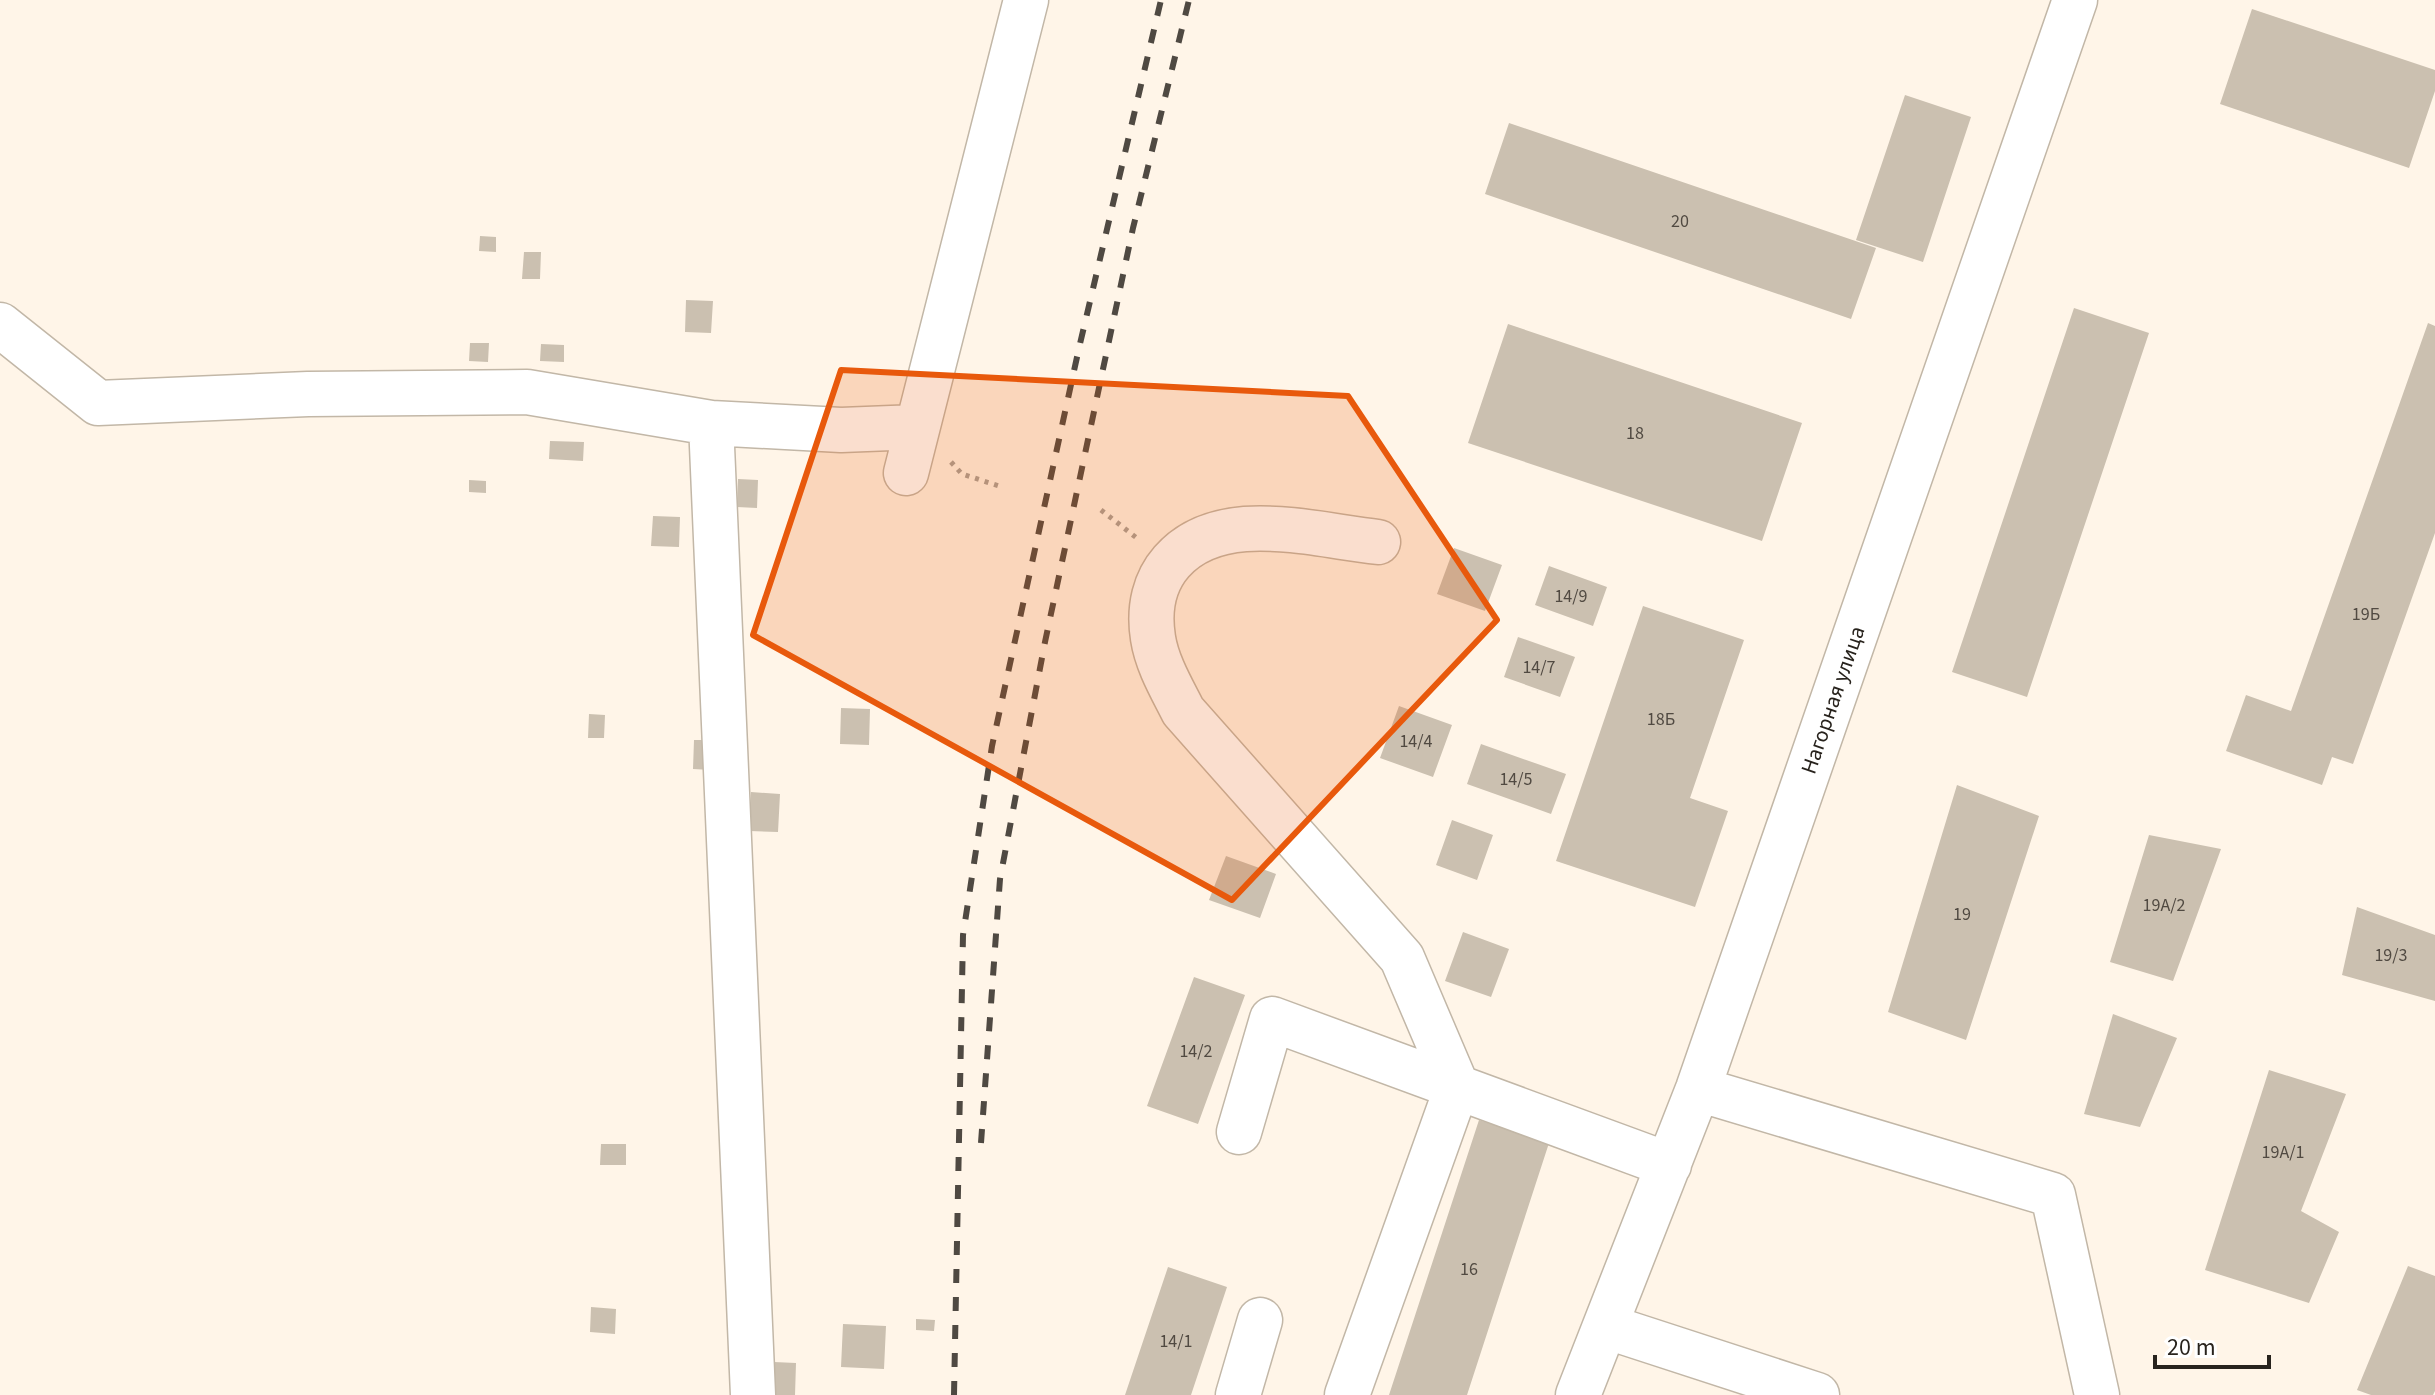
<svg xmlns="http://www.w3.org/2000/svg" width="2435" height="1395" viewBox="0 0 2435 1395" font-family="'Source Sans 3',sans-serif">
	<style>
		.building { fill: #cbc0b0 }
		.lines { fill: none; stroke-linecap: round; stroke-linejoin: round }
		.minor-casing { stroke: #c2b7a7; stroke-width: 47 }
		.path { stroke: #a9a197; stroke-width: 5; stroke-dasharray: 4 6; stroke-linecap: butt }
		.minor { stroke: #fff; stroke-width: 44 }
		.rail { stroke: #4f4942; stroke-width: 6; stroke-dasharray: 14 14; stroke-linecap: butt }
		.marked { fill: #e8590c; fill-opacity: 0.2; stroke: #e8590c; stroke-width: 6; stroke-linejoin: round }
		.labels { text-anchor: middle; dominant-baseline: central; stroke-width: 6; stroke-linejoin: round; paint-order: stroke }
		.number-label { font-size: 18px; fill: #514a42 }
		.street-label { font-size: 22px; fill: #28231d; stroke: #fff }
	</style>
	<rect width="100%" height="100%" fill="#fff5e8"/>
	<path class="building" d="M2252 9 2435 70V91L2409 168 2220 104Z
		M1905 95 1971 117 1923 262 1856 240Z
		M1509 123 1876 248 1851 319 1485 194Z
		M480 236 496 237V252L479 251Z
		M524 252H541L540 279H522Z
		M686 300 713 301 711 333 685 332Z
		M2074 308 2149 333 2027 697 1952 672Z
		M2428 323 2435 326V533L2353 764 2332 757 2322 785 2226 751 2246 695 2291 711Z
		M1508 324 1802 423 1762 541 1468 443Z
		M470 343H489L488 362 469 361Z
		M541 344 564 345V362L540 361Z
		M550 441 584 442 583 461 549 459Z
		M738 479 758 480 757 508 737 507Z
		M469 480 486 481V493L469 492Z
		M653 516 680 517 679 547 651 546Z
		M1454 548 1502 565 1485 611 1437 594Z
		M1549 566 1607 587 1593 626 1535 605Z
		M1643 606 1744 640 1690 798 1728 811 1695 907 1556 861Z
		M1518 637 1575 657 1560 697 1504 677Z
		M1399 706 1452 725 1433 777 1380 758Z
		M841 708 870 709 869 745 840 744Z
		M589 714 605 715 604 738H588Z
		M694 740H712L711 770 693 769Z
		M1481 744 1566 774 1551 814 1467 784Z
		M1957 785 2039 816 1966 1040 1888 1012Z
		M751 792 780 794 778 832 749 831Z
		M1452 820 1493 835 1477 880 1436 865Z
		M2149 835 2221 849 2173 981 2110 962Z
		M1226 856 1276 874 1260 918 1209 900Z
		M2357 907 2435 935V1001L2342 975Z
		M1463 932 1509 949 1491 997 1445 981Z
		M1194 977 1245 995 1198 1124 1147 1106Z
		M2113 1014 2177 1038 2140 1127 2084 1114Z
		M2269 1070 2346 1094 2301 1211 2339 1232 2309 1303 2205 1270Z
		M1479 1120 1549 1143 1467 1395H1389Z
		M601 1144H626V1165H600Z
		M2408 1266 2435 1276V1391L2433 1395H2371L2357 1390Z
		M1168 1267 1227 1287 1191 1395H1125Z
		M591 1307 616 1309 615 1334 590 1332Z
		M916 1319 935 1320 934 1331 916 1330Z
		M843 1324 886 1326 884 1369 841 1367Z
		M774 1362 796 1363 795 1395H772Z"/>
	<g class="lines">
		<defs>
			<path id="minor" d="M0 325 98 403 308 394 527 392 711 423 841 430 917 427
				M711 423 753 1395
				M906 473 1026 0
				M1698 1089 2053 1195 2097 1395
				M1239 1132 1272 1019 1669 1165
				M1605 1326 1817 1395
				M1238 1395 1260 1320
				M1347 1395 1457 1087 1402 958 1183 711C1172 689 1157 664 1153 638 1143 575 1182 534 1245 529 1288 526 1335 537 1378 542
				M1578 1395 1698 1089 2075 0"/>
		</defs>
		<use href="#minor" class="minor-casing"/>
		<path class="path" d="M951 462 962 474 1002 487
			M1101 510 1138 539"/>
		<use href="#minor" class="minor"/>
		<path class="rail" d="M981 1143 1000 879 1045 642 1133 228 1189 0
			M954 1395 963 935 992 746 1079 348 1161 0"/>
	</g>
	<path class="marked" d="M841 370 1348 396 1497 620 1232 900 753 635Z"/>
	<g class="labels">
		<g class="number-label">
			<text x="1680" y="221">20</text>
			<text x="1635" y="433">18</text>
			<text x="1571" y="596">14/9</text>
			<text x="2366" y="614">19Б</text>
			<text x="1539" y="667">14/7</text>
			<text x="1661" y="719">18Б</text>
			<text x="1416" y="741">14/4</text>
			<text x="1516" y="779">14/5</text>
			<text x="2164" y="905">19А/2</text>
			<text x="1962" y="914">19</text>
			<text x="2391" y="955">19/3</text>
			<text x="1196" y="1051">14/2</text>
			<text x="2283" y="1152">19А/1</text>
			<text x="1469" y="1269">16</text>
			<text x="1176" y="1341">14/1</text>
		</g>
		<g class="street-label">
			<text transform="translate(1833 700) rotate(-71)">Нагорная улица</text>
		</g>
	</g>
	<path d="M2155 1355v12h114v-12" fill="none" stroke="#28231d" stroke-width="4"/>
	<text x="2167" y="1355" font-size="24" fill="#28231d" stroke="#ffffff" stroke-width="6" paint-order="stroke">20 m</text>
</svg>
